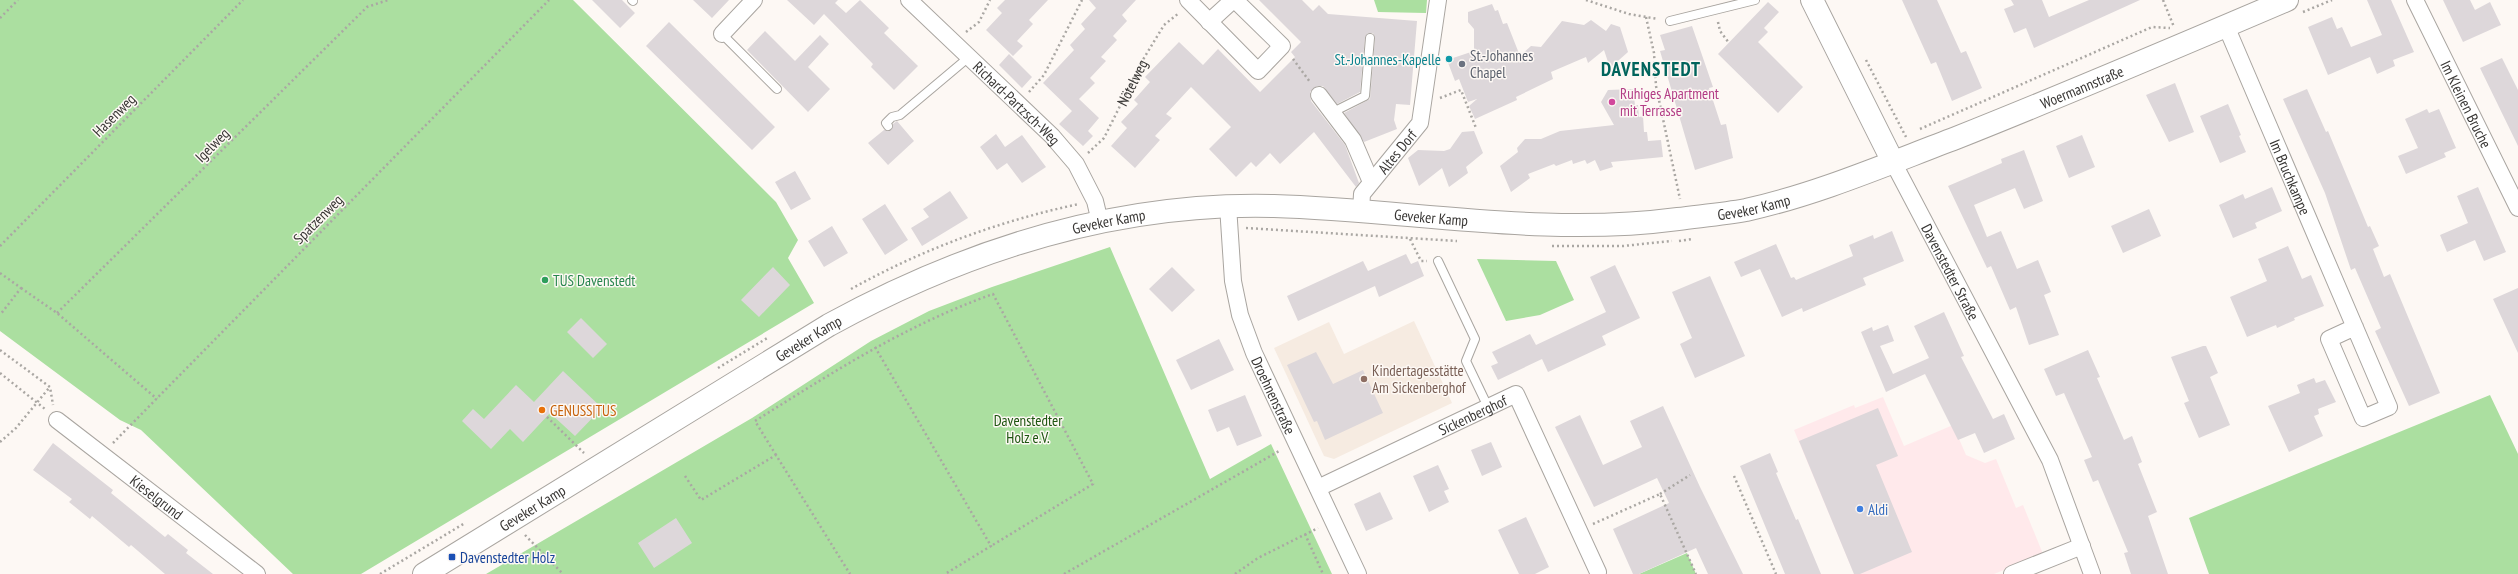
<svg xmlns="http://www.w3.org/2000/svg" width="2518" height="574" viewBox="0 0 2518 574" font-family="'PT Sans Narrow',sans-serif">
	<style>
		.commercial { fill: #ffe9eb }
		.built { fill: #f6ebe1 }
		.green { fill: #abdfa0 }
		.building { fill: #ddd7da }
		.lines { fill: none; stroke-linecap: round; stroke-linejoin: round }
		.lane-casing { stroke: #a9a5a0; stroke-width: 10 }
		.street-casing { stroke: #a9a5a0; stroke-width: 18 }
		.secondary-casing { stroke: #a9a5a0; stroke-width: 24 }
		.path { stroke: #aaa7a3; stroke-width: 2.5; stroke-dasharray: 2 3; stroke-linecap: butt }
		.lane { stroke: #fff; stroke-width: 8 }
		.street { stroke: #fff; stroke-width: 16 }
		.secondary { stroke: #fff; stroke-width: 22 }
		.culture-dot { fill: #0f9aa8; stroke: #fdf8f4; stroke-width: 1.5 }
		.worship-dot { fill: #6b7280; stroke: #fdf8f4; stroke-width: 1.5 }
		.hotel-dot { fill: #d1479c; stroke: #fdf8f4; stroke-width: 1.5 }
		.leisure-dot { fill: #2e9e5b; stroke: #fdf8f4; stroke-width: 1.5 }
		.education-dot { fill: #8d6e63; stroke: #fdf8f4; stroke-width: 1.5 }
		.food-dot { fill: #e8710a; stroke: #fdf8f4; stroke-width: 1.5 }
		.shop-dot { fill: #3f7fe0; stroke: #fdf8f4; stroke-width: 1.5 }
		.transit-dot { fill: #1a4fb4; stroke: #fdf8f4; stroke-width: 1.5 }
		.labels { text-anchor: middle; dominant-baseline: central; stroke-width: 3; stroke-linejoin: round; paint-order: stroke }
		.worship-label { font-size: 15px; fill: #5b616d; stroke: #fdf8f4; text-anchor: start }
		.culture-label { font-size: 15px; fill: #0d838f; stroke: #fdf8f4; text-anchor: end }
		.street-label { font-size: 15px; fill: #383634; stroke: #fdf8f4 }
		.hotel-label { font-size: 15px; fill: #b23c85; stroke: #fdf8f4; text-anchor: start }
		.leisure-label { font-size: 15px; fill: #27864d; stroke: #fdf8f4; text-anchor: start }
		.education-label { font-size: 15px; fill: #785e54; stroke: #fdf8f4; text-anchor: start }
		.food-label { font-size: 15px; fill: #c56008; stroke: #fdf8f4; text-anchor: start }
		.park-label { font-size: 15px; fill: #1d5510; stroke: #fdf8f4 }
		.shop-label { font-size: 15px; fill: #366cbe; stroke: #fdf8f4; text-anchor: start }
		.transit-label { font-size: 15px; fill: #164399; stroke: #fdf8f4; text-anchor: start }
		.district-label { font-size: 19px; font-weight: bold; letter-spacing: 1px; fill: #00645c; stroke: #fdf8f4 }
	</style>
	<rect width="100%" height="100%" fill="#fdf8f4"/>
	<path class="commercial" d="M1883 397 1904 446 1953 425 1966 455 1985 463 1996 459 2016 508 2023 505 2043 554 1994 574H1854L1794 430 1854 405 1855 408Z"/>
	<path class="built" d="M1414 321 1452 403 1334 459 1324 456 1274 348 1329 322 1344 354Z"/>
	<path class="green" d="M0 0H573L776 202 798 240 788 258 814 303 361 574H293L141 430 120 420 0 331Z
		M1374 0H1427L1426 13 1378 12Z
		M1110 247 1210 479 1271 444 1332 574H486L752 418 871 341 929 311 992 287Z
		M1477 259 1556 261 1574 300 1540 315 1506 321Z
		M2490 395 2518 454V574H2209L2189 518Z
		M1687 553 1696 574H1639Z"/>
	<path class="building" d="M592 0H622L635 13 620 28Z
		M693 0H729L712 18Z
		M787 0H838L835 3 846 13 860 0 889 28 884 33 918 66 894 90 871 67 873 64 824 14 814 25Z
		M1005 0H1048L1029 20 1033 24 1017 41 1023 46 1013 56 986 30 1002 13 997 8Z
		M1089 0H1136L1122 15 1127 21 1113 36 1117 40 1101 57 1106 61 1090 78 1095 83 1079 99 1099 118 1088 131 1093 136 1083 146 1059 124 1072 111 1043 83 1074 50 1070 45 1085 29 1081 24 1096 8Z
		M1259 0H1302L1313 11 1319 5 1328 14 1417 21 1410 105 1396 104 1394 120 1397 129 1364 142 1344 113 1370 99 1375 38 1373 33H1368L1365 37 1360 92 1337 104 1323 86H1317L1310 92 1311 101 1345 145 1359 183 1356 187 1314 132 1280 164 1270 153 1256 167 1251 162 1236 177 1209 149 1231 127 1191 87 1166 114 1172 118 1155 136 1160 140 1135 168 1111 146 1127 128 1121 122 1138 104 1134 100 1150 82 1145 77 1179 42 1203 65 1218 49 1260 92 1295 57 1291 52 1301 42Z
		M1902 0H1937L1961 53 1966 51 1982 88 1952 101 1936 62 1931 64Z
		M2011 0H2042L2049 17 2089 0H2140L2034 48 2026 28 2014 33 2004 9 2014 5Z
		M2367 0H2391L2414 52 2393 60 2395 66 2377 74 2370 57 2328 75 2308 27 2332 17 2337 29 2342 27 2351 47 2382 35Z
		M2443 0H2470L2475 10 2490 2 2501 25 2463 42Z
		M1768 2 1779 12 1764 28 1768 32 1758 42 1803 87 1778 113 1718 54Z
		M1492 4 1495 11 1498 10 1503 24 1507 23 1520 56 1531 46 1541 47 1562 21 1584 25 1591 20 1606 31 1611 24 1620 27 1628 52 1610 68 1604 50 1588 63 1586 57 1551 72 1553 79 1516 97 1517 100 1475 119 1469 106 1477 99 1468 102 1459 79 1455 81 1447 60 1474 51V29L1468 22V12Z
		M669 22 775 127 752 150 646 46Z
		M1692 26 1713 87 1709 88 1721 125 1726 124 1733 158 1695 170 1660 51 1665 50 1660 35Z
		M765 31 795 61 820 35 829 44 808 67 830 89 808 112 747 50Z
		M1009 54 1032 77 1022 88 999 65Z
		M2502 58 2518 90V146L2480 68Z
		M2175 83 2194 132 2169 142 2146 95Z
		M1633 89 1635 105H1638L1639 117 1643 116 1644 132H1647L1648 141 1661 140 1663 157 1611 162 1613 167 1600 171 1595 160 1587 164 1585 160 1573 164 1572 160 1556 166 1554 164 1528 174 1530 178 1511 192 1500 166 1518 152 1517 148 1525 139H1541L1560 131 1614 125 1601 102 1608 90Z
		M2307 89 2326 132 2328 131 2368 227 2370 226 2379 246 2373 249 2384 277 2390 274 2440 393 2409 406 2375 331 2381 328 2355 268 2351 270 2325 193 2283 99Z
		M2228 104 2241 135 2239 136 2246 152 2220 163 2200 116Z
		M2427 109 2429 113 2439 109 2456 148 2444 153 2446 157 2406 174 2398 156 2418 148 2405 119Z
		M897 121 914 141 888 165 868 143 884 130H891L893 124Z
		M1474 131 1483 153 1466 167 1468 173 1449 187 1442 168 1419 186 1408 158 1418 150 1444 151 1450 149 1462 132Z
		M996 134 1005 147 1022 135 1046 167 1022 183 1007 163 997 170 980 147Z
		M2082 135 2095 167 2069 178 2056 146Z
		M2024 150 2043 201 2024 209 2015 188 1974 205 1987 237 2001 231 2017 269 2038 260 2051 292 2044 295 2059 335 2029 345 2016 307 2010 310 1991 266 1987 268 1948 186 2002 163 2001 159Z
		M795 171 811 199 791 210 775 182Z
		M2272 187 2282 211 2255 223 2257 228 2233 238 2219 205 2243 194 2245 199Z
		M2478 187 2506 252 2484 261 2475 240 2447 252 2440 235 2468 223 2457 196Z
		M950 191 968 218 922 246 911 228 929 217 923 209Z
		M885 204 908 240 885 255 862 219Z
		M2149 209 2161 236 2123 253 2111 226Z
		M832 226 848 253 824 267 808 241Z
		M1892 231 1904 261 1863 278 1866 285 1803 312 1802 308 1782 317 1760 269 1741 277 1734 262 1776 244 1791 278 1794 277 1796 280 1853 256 1849 245 1873 235 1874 239Z
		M2288 246 2302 279 2311 275 2324 306 2294 318 2295 320 2277 328 2276 325 2247 337 2230 297 2267 281 2258 259Z
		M1406 254 1411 264 1418 261 1424 276 1379 297 1375 286 1298 321 1287 296 1363 261 1368 271Z
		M1615 265 1640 318 1602 336 1606 345 1548 372 1542 359 1498 380 1491 366 1498 363 1492 352 1530 334 1536 345 1606 312 1590 277Z
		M773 267 790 285 759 317 741 300Z
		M1172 267 1195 290 1172 312 1149 289Z
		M1710 276 1745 356 1695 378 1680 344 1692 338 1672 292Z
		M2518 288V353L2493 299Z
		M1944 312 1964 356 1961 357 1993 419 2004 414 2015 439 1984 453 1975 433 1958 440 1925 374 1886 392 1861 332 1872 327 1873 331 1888 325 1894 341 1880 346 1893 374 1929 358 1914 326Z
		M581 318 607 344 593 358 567 332Z
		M1219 339 1234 370 1191 390 1176 360Z
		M2203 346H2206L2218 373 2210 377 2230 425 2199 438 2184 403 2189 401 2171 357Z
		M2088 350 2100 377 2097 378 2124 440 2132 436 2142 462 2138 464 2157 512 2148 516 2168 574H2131L2124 553 2128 552 2098 480 2093 482 2084 460 2092 457 2064 393 2056 396 2044 369Z
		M1316 352 1333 384 1363 370 1383 413 1325 440 1317 421 1314 422 1287 365Z
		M563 371 602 408 575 436 550 413 523 442 510 429 491 449 462 421 473 409 484 419 516 385 534 402Z
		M2314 378 2316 383 2325 380 2336 402 2318 409 2319 414 2314 416 2323 436 2289 452 2268 406 2300 393 2297 385Z
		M1245 395 1262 436 1237 446 1229 427 1217 432 1208 410Z
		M1663 406 1700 487 1743 574H1708L1696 548 1639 574H1633L1613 529 1669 503 1657 478 1594 507 1555 427 1580 415 1603 465 1642 447 1630 421Z
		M1878 408 1898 456 1876 465 1912 552 1860 574H1854L1799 441Z
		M1491 442 1502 467 1482 476 1471 450Z
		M53 443 113 490 111 493 165 537 168 534 188 550 186 553 213 574H165L131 545 129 547 92 516 90 519 69 502 72 499 33 470Z
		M1770 453 1778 472 1776 473 1796 520 1798 519 1821 574H1785L1744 475 1740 466Z
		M1438 465 1449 489 1444 491 1449 502 1429 512 1413 476Z
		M1380 492 1393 519 1366 531 1354 504Z
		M1526 517 1549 567 1535 574H1519L1498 530Z
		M676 518 692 543 654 568 638 543Z"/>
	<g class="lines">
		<defs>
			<path id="lane" d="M632 0 633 1
				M1670 21 1755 0
				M722 34 777 89
				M1333 112 1365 96 1370 38
				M888 126 886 123 892 117 900 115 969 57
				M1438 261 1475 339 1466 361 1488 407"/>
			<g id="street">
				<path id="s2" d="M909 0 1052 136 1076 164 1095 201 1100 222"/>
				<path d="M1188 0 1258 71 1282 46 1235 0"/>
				<path id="s3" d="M2415 0 2518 208"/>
				<path d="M1209 22 1233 0"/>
				<path id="s4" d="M2226 26 2389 407 2363 418 2329 339 2355 327"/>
				<path d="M722 34 754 0"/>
				<path d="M1319 95 1353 140 1371 182"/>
				<path id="s5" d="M1893 162 2050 460 2092 574"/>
				<path id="s6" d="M1228 206 1233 281 1240 315 1254 353 1358 574"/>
				<path id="s7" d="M1361 211 1362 194 1420 123 1438 0"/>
				<path id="s8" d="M57 420 257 574"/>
				<path id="s9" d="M1318 488 1516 394 1598 572"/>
				<path d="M2012 574 2082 546"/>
			</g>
			<g id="secondary">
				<path d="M1812 0 1893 162"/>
				<path id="s10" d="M424 574 829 325C966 250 1117 202 1274 206 1410 210 1543 237 1678 219 1701 216 1724 214 1746 210 1818 194 1887 164 1956 138 2067 94 2177 47 2287 0"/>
			</g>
		</defs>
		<use href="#lane" class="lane-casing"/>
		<use href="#street" class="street-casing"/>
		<use href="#secondary" class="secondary-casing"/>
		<g class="path">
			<path d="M1586 0 1629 14 1658 19"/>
			<path d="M2163 0 2174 27"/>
			<path d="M2303 12 2332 0"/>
			<path d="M1646 17 1654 53 1656 86 1680 199"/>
			<path d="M0 18 18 0"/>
			<path d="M1718 22 1720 31 1729 43"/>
			<path d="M966 32 979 22 990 0"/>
			<path d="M1293 59 1310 82"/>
			<path d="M1866 60 1906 137"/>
			<path d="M1029 92 1044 75 1082 0"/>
			<path d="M1440 98 1461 90 1476 128"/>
			<path d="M1920 129 2152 27 2170 28"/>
			<path id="s1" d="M1088 153 1104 138 1144 58 1164 25 1179 13"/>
			<path d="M1246 228 1457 241"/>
			<path d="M1410 239 1421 261H1427"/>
			<path d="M1679 241 1692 239"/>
			<path d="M0 246 243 0"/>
			<path d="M1552 246H1623L1672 241"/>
			<path d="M0 273 21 288 0 315"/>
			<path d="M21 288 57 313 157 399"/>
			<path d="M851 289C923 249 999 221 1079 204"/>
			<path d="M57 313 367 7 388 0"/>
			<path d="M875 347 991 546 945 574"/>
			<path d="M0 350 50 387 53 405"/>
			<path d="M718 368 769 337"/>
			<path d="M0 373 45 409"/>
			<path d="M547 417 584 453"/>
			<path d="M0 442 16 428 49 388"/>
			<path d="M113 443 549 0"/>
			<path d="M776 455 755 421C835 371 904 326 993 294L1093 484 991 546"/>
			<path d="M685 476 701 500 776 455 850 574"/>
			<path d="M1734 476 1776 574"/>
			<path d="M1660 494 1690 475"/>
			<path d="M1593 524 1660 494 1696 574"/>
			<path d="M1305 534 1323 574"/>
			<path d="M525 535 563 574"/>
			<path d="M380 574 465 523"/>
			<path d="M1064 574 1281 450"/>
			<path d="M1235 574 1258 558 1318 528"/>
		</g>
		<use href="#lane" class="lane"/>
		<use href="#street" class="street"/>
		<use href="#secondary" class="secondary"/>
	</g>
	<circle class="culture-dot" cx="1449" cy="59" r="4"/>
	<circle class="worship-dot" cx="1462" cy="64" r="4"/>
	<circle class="hotel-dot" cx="1612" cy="102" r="4"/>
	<circle class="leisure-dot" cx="545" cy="280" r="4"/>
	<circle class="education-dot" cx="1364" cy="379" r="4"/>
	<circle class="food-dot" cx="542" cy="410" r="4"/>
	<circle class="shop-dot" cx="1860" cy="509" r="4"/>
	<rect class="transit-dot" x="448" y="553" width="8" height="8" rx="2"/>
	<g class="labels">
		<g class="worship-label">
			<text x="1470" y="55">St.-Johannes<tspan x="1470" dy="17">Chapel</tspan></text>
		</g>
		<g class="culture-label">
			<text x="1441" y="59">St.-Johannes-Kapelle</text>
		</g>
		<g class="street-label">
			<text stroke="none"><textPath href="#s1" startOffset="84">Nötelweg</textPath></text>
			<text stroke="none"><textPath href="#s10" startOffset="1773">Woermannstraße</textPath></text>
			<text stroke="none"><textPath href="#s2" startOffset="149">Richard-Partzsch-Weg</textPath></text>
			<text stroke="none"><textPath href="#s3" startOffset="116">Im Kleinen Bruche</textPath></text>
			<text transform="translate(114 115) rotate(-45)">Hasenweg</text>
			<text transform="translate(212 145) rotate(-45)">Igelweg</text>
			<text stroke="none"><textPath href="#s7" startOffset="72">Altes Dorf</textPath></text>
			<text stroke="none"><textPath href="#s4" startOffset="164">Im Bruchkampe</textPath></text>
			<text stroke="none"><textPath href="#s10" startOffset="1423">Geveker Kamp</textPath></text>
			<text stroke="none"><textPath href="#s10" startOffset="1099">Geveker Kamp</textPath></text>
			<text transform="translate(318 219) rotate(-45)">Spatzenweg</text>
			<text stroke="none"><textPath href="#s10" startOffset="775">Geveker Kamp</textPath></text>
			<text stroke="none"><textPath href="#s5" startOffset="124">Davenstedter Straße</textPath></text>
			<text stroke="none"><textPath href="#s10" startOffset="451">Geveker Kamp</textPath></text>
			<text stroke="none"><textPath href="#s6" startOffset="197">Droehnenstraße</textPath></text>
			<text stroke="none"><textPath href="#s9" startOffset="171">Sickenberghof</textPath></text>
			<text stroke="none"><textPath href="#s8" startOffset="126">Kieselgrund</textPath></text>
			<text stroke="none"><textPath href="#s10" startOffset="127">Geveker Kamp</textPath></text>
		</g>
		<g class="hotel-label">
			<text x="1620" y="93">Ruhiges Apartment<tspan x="1620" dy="17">mit Terrasse</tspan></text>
		</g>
		<g class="leisure-label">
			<text x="553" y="280">TUS Davenstedt</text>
		</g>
		<g class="education-label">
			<text x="1372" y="370">Kindertagesstätte<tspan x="1372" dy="17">Am Sickenberghof</tspan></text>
		</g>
		<g class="food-label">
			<text x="550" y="410">GENUSS|TUS</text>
		</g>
		<g class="park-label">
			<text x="1028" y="420">Davenstedter<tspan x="1028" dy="17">Holz e.V.</tspan></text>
		</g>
		<g class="shop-label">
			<text x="1868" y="509">Aldi</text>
		</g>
		<g class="transit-label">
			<text x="460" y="557">Davenstedter Holz</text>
		</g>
		<g class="district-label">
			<text x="1651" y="69">DAVENSTEDT</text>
		</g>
	</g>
</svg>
